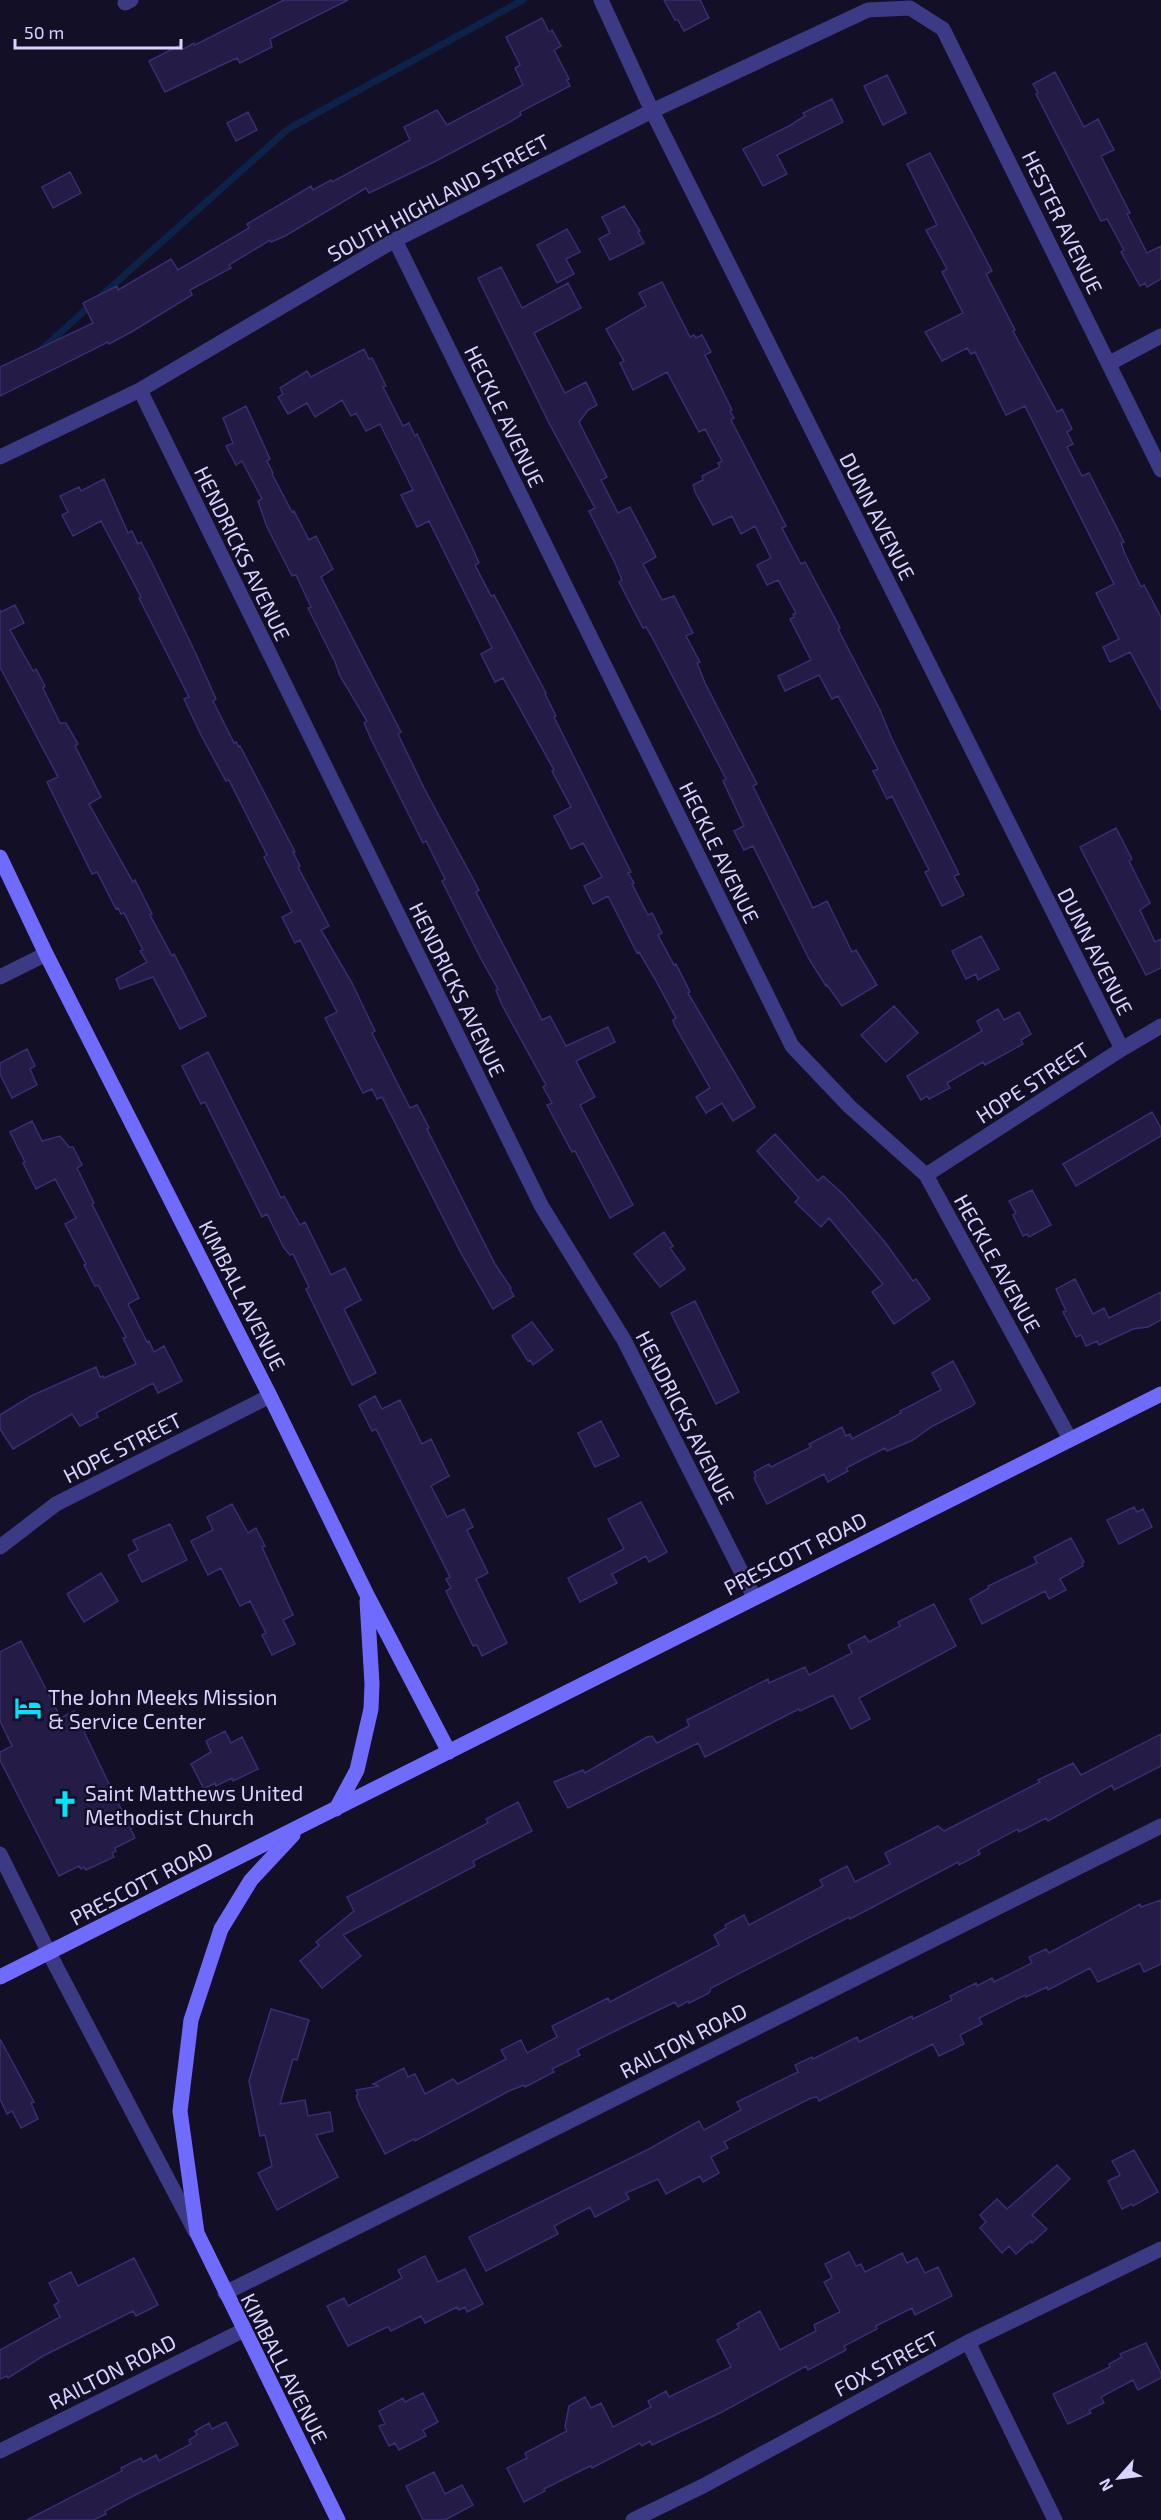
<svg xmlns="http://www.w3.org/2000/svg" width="1161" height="2520" viewBox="0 0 1161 2520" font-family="'Exo 2',sans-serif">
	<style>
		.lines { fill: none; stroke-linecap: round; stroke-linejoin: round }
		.stream { stroke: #0c2248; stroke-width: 7 }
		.building { fill: #241b47; stroke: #3b2d73; stroke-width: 1.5 }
		.minor { stroke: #3d3a85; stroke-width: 15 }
		.secondary { stroke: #6f6bff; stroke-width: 15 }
		.labels { text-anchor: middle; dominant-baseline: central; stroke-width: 5; stroke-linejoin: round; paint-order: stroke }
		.street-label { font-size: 21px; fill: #d9d4ff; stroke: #130f26 }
		.poi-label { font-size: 21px; fill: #d9d4ff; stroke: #130f26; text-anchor: start }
	</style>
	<rect width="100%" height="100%" fill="#130f26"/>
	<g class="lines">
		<path class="stream" d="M100 297 288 129 523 0
			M40 351 92 304"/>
	</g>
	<path class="building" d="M284 0H348L270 39 272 47 240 63 237 58 228 62 165 92 149 61 180 45 182 50 194 43 195 45Z
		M664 0H700L709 18 684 31 678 20H675Z
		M542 18 549 32 552 30 561 46 554 50 569 79 567 80 570 86 520 112 521 115 510 122 432 163 369 193 366 188 285 236 271 242 270 240 229 265 231 268 190 290 192 295 133 331 109 344 108 342 0 396V367L93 323 83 303 117 286 118 290 171 259 178 270 249 228 247 224 311 186 313 190 331 180 332 182 410 140 404 127 437 110 447 125 523 85 515 68 520 65 506 37Z
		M1055 72 1084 127 1098 119 1114 150 1101 156 1130 213 1127 214 1147 253 1161 246V279L1147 287 1145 283 1140 286 1121 252 1124 250 1107 219 1101 221 1036 94 1038 93 1033 84Z
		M887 75 906 113 883 125 864 86Z
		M832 99 843 122 777 155 787 174 763 186 743 149 789 126 805 116 803 113Z
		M248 112 257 130 236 141 227 123Z
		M930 153 992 271 986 274 1015 330 1013 331 1057 412 1062 409 1072 429 1067 432 1073 444 1067 447 1082 476 1089 473 1124 542 1121 543 1125 554 1141 587 1144 585 1161 617V710L1130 652 1110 662 1103 647 1119 639 1096 593 1114 584 1025 406 1006 415 975 352 971 354 967 348 942 361 925 332 963 313 942 272 947 269 926 230 937 225 907 164Z
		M70 172 81 193 53 208 42 187Z
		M624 206 640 231 638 232 644 243 610 260 599 239 610 233 602 217Z
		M567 229 580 252 566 259 574 274 557 283 537 245Z
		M501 267 522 308 568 283 581 308 534 333 565 393 586 382 597 405 588 410 579 422 607 477 601 480 618 513 630 507 656 557 643 564 662 600 674 596 693 633 686 636 700 662 697 663 705 683 757 784 753 786 813 908 827 901 852 952 856 950 877 985 842 1006 827 985 826 986 809 959 753 846 744 850 734 831 744 826 723 781 726 779 652 637 646 627 643 628 619 582 622 580 615 563 589 511 595 508 549 423 478 278Z
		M662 282 690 337 694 335 696 338 702 335 711 352 705 355 732 410 730 411 734 418 731 420 786 526 782 528 801 564 805 562 840 628 838 629 880 710 892 739 959 874 954 876 964 895 942 906 925 872 929 870 892 796 887 799 873 771 878 769 838 696 832 699 819 675 785 691 778 676 811 660 790 619 794 617 793 614 796 613 778 580 767 585 757 565 771 558 755 526 741 534 732 516 713 525 695 492 693 485 703 480 702 476 720 467 718 463 722 461 705 429 699 432 667 372 633 390 620 363 624 361 606 329 646 306 639 293Z
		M364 349 369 359 372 358 386 386 383 387 403 426 409 423 415 436 417 434 472 547 479 563 475 565 491 596 494 595 546 693 545 694 556 716 554 717 631 872 628 873 634 883 632 884 648 915 652 913 662 933 658 935 674 965 676 964 690 992 688 993 755 1107 733 1121 722 1103 706 1113 696 1097 710 1088 674 1024 673 1020 676 1018 655 979 639 952 637 953 608 896 593 904 584 886 602 877 583 843 571 849 554 816 571 807 552 771 554 770 503 678 495 682 481 654 492 648 429 521 417 527 401 495 413 490 380 424 366 431 356 413 351 416 342 400 315 417 307 403 288 414 278 397 283 394 280 388 307 371 311 377Z
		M246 406 270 459 267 461 273 473 272 474 292 512 294 511 309 540 316 536 332 567 333 569 321 577 401 732 398 734 424 788 479 890 476 892 542 1020 550 1016 566 1046 608 1027 615 1042 576 1061 595 1097 580 1105 633 1205 610 1218 575 1151 572 1152 547 1105 552 1103 543 1087 546 1085 502 1005 496 990 498 989 480 957 442 881 445 879 426 841 423 843 370 737 364 723 367 721 340 676 335 662 308 608 311 607 296 575 292 576 267 527 258 501 262 499 242 461 236 465 226 446 233 443 223 418Z
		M104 479 128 533 132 531 138 544 141 542 152 563 195 652 216 699 213 701 234 743 236 742 239 747 240 746 295 852H293L300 866 298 867 329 926 321 930 352 983 375 1031 372 1033 410 1108 417 1105 429 1128 427 1129 495 1264 511 1288 510 1289 514 1296 493 1309 461 1253 382 1097 377 1099 372 1089 363 1093 325 1018 337 1012 300 940 295 943 282 917 292 912 264 857 267 855 229 780 226 781 201 735 184 699 189 697 139 598 141 597 101 521 73 536 62 515 68 512 60 496 79 487 81 491Z
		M15 605 24 623 10 630 33 671 36 669 45 686 43 688 60 723H66L78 744 75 746 101 797 89 804 133 882 135 880 152 914 150 915 172 956 174 954 206 1016 180 1029 153 977 120 989 116 979 147 962 140 951 143 950 124 913 121 914 118 908 116 909 97 872 92 874 47 782 58 777 0 667V610L1 612Z
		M1116 828 1132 859 1129 861 1150 903 1140 910 1155 942 1161 939V968L1146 975 1080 847Z
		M981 936 999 969 978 980 976 974 966 979 952 951Z
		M894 1006 918 1033 886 1062 861 1035Z
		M998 1009 1004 1020 1019 1012 1031 1034 1021 1040 1023 1044 985 1065 983 1062 947 1083 950 1088 929 1099 927 1096 921 1100 907 1076 982 1031 977 1021Z
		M27 1049 35 1066 30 1069 37 1085 12 1098 0 1074V1063Z
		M208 1052 281 1198 284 1196 300 1225 305 1222 331 1275 345 1268 361 1300 344 1309 376 1373 352 1385 306 1289 309 1287 293 1254 290 1255 284 1248 267 1214 262 1217 205 1102 201 1104 182 1066Z
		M1152 1112 1161 1128V1136L1076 1186 1063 1164Z
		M32 1121 42 1141 60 1136 69 1147H73L82 1165 77 1168 94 1203 92 1204 139 1298 128 1304 147 1342 149 1341 154 1352 164 1346 182 1381 158 1393 153 1383 96 1413 98 1417 80 1426 72 1414 13 1449 0 1429V1415L31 1396 96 1367 100 1377 103 1376 104 1378 136 1364 123 1338 126 1337 98 1285 95 1286 84 1265 86 1264 65 1224 76 1218 55 1179 36 1189 23 1163 25 1162 10 1132Z
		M775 1134 818 1181 823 1176 843 1194 884 1241 913 1281 916 1279 930 1299 894 1324 872 1292 883 1284 829 1218 821 1227 795 1202 799 1198 757 1151Z
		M1032 1190 1051 1225 1029 1237 1027 1234 1023 1236 1013 1215 1016 1213 1009 1201Z
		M664 1232 673 1246 670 1248 685 1269 660 1287 634 1254Z
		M1075 1279 1093 1314 1104 1308 1109 1318 1161 1292V1320L1148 1327 1133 1329 1099 1345 1097 1341 1086 1346 1081 1335 1076 1337 1063 1312 1066 1311 1056 1289Z
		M695 1301 739 1392 716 1404 671 1313Z
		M532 1322 553 1350 533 1365 530 1360 528 1361 512 1336Z
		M953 1361 975 1403 972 1406 931 1427 913 1440 887 1451 885 1448 846 1468 848 1471 828 1482 824 1474 767 1504 754 1478 756 1476 754 1472 769 1464 771 1467 811 1447 809 1444 842 1427 846 1436 850 1434 852 1439 890 1419 901 1413 900 1411 941 1390 932 1373Z
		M375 1396 382 1409 400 1400 422 1444 431 1439 449 1476 431 1486 447 1517 464 1509 473 1527 467 1530 488 1573 476 1579 507 1643 482 1656 477 1645 473 1646 446 1591 451 1588 446 1579 450 1577 376 1429 372 1431 359 1405Z
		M601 1421 619 1456 595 1467 578 1433Z
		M641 1502 667 1552 649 1562 646 1556 612 1574 617 1583 580 1602 568 1578 624 1549 608 1519Z
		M232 1504 248 1533 256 1528 265 1546 262 1547 293 1615 283 1620 295 1644 272 1655 262 1635 266 1633 250 1601 240 1606 221 1568 208 1575 191 1541 213 1530 207 1517Z
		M1134 1507 1137 1512 1143 1509 1152 1527 1119 1544 1107 1520Z
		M170 1524 187 1560 142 1582 128 1555 138 1550 133 1540Z
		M1071 1538 1084 1562 1082 1563 1083 1566 1060 1579 1066 1590 1049 1599 1045 1591 982 1624 970 1599 989 1588 988 1586 1037 1563 1034 1557Z
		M101 1573 118 1601 84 1622 67 1594Z
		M934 1604 956 1646 859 1698 870 1719 851 1729 833 1695 800 1711 799 1709 705 1757 698 1743 568 1808 554 1782 583 1770 585 1773 647 1737 652 1736 657 1743 689 1726 687 1720 768 1679 769 1683 805 1667 809 1675 852 1653 848 1645 865 1636 869 1642 900 1626 898 1622Z
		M21 1641 61 1718 74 1711 135 1838 115 1848 116 1851 112 1853 114 1857 86 1870 84 1867 81 1869 79 1866 59 1876 0 1760V1752L12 1746 0 1721V1652Z
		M225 1731 231 1743 242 1737 258 1769 233 1781 232 1778 216 1786 215 1783 204 1789 191 1764 211 1752 206 1741Z
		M1161 1734V1766L1114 1790 1112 1785 1048 1821 1046 1818 1019 1832 1018 1829 978 1850 980 1854 959 1865 958 1862 869 1909 850 1919 849 1917 711 1988 709 1993 689 2003 688 2001 678 2007 675 2002 615 2031 577 2050 580 2055 552 2069 554 2072 525 2087 524 2085 509 2091 415 2141 414 2139 385 2154 360 2106 356 2096 358 2094 356 2090 379 2086 373 2084 404 2068 408 2077 415 2074 425 2094 453 2079 458 2084 506 2059 501 2050 521 2040 527 2053 557 2037 552 2026 608 1998 610 2002 719 1945 714 1935 726 1928 725 1925 744 1915 749 1925 823 1886 820 1880 847 1866 855 1882 890 1864 885 1853 938 1826 944 1831 1040 1782 1038 1780 1073 1763 1081 1775Z
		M518 1802 532 1831 473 1861 475 1866 343 1935 361 1956 322 1988 300 1961 319 1945 316 1942 354 1911 347 1897 488 1823 486 1819Z
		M1161 1900V1964L1144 1972 1140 1963 1098 1982 1090 1968 1048 1990 1047 1987 1026 1997 1025 1995 979 2018 982 2024 960 2035 964 2044 939 2056 933 2044 819 2101 817 2097 811 2098 724 2142 728 2148 711 2157 719 2173 703 2182 700 2176 666 2194 658 2179 626 2193 629 2199 595 2217 590 2207 554 2226 558 2234 486 2271 469 2237 647 2150 699 2121 704 2130 741 2110 737 2102 798 2072 795 2065 812 2057 813 2059 857 2037 859 2042 912 2016 913 2019 952 2000 950 1996 976 1983 977 1986 992 1978 994 1982 1032 1963 1029 1957 1046 1949 1049 1953 1140 1904 1141 1907Z
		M271 2009 309 2020 297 2060 293 2059 280 2104 305 2100 308 2116 330 2112 333 2131 316 2135 338 2177 277 2210 258 2173 272 2166 265 2135 260 2136 249 2081Z
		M0 2039 34 2102 31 2103 38 2119 21 2128 12 2111 7 2114 0 2099Z
		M1134 2150 1158 2192 1133 2206 1132 2204 1122 2209 1108 2181 1120 2175 1112 2161Z
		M1057 2165 1070 2179 1032 2215 1047 2229 1032 2243 1031 2241 1016 2254 1009 2246 1002 2253 980 2228 986 2222 980 2215 997 2199 1007 2209Z
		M849 2252 856 2266 861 2264 865 2272 902 2253 907 2263 917 2258 925 2273 938 2267 952 2296 915 2315 912 2308 876 2326 877 2329 844 2346 846 2350 808 2370 806 2366 722 2412 652 2445 650 2441 642 2446 640 2443 592 2468 591 2466 586 2468 544 2489 545 2491 524 2502 507 2468 527 2458 525 2453 567 2431 565 2427 569 2406 585 2397 591 2408 601 2403 613 2427 651 2407 648 2401 666 2391 669 2397 731 2367 717 2340 739 2328 737 2324 760 2311 780 2350 816 2331 814 2325 840 2312 824 2282 832 2278 825 2264Z
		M425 2256 438 2282 465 2269 483 2304 467 2312 465 2307 459 2310 457 2307 425 2323 421 2316 391 2331 388 2327 385 2328 348 2346 327 2306 344 2298 348 2306 402 2278 398 2270Z
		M134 2258 158 2305 136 2316 133 2311 43 2356 8 2378 7 2376 0 2379V2350L60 2317 54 2305 59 2302 49 2283 71 2272 78 2286Z
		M1146 2343 1161 2373V2378L1138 2390 1133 2380 1101 2397 1104 2403 1089 2410 1091 2413 1068 2424 1053 2394 1110 2367 1109 2364 1122 2357 1120 2354Z
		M423 2393 438 2422 423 2430 426 2436 399 2450 395 2443 389 2446 379 2426 385 2424 379 2411 403 2398 405 2402Z
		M226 2422 238 2445 135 2495 105 2511 106 2514 94 2520H27L122 2471 121 2468 141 2458 143 2462 156 2455 159 2461 191 2444 189 2440 197 2435 195 2431 209 2423 212 2429Z
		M434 2472 445 2494 462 2485 473 2505 445 2520H423L406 2486Z"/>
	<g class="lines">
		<path class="minor" d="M601 0 652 111 1122 1049
			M125 3 131 0
			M395 240 792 1046 850 1107 926 1175 1070 1439
			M1110 363 1161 336
			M140 390 542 1207 624 1340 754 1597
			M0 457 140 390 395 240 652 111 868 10 910 8 943 29 1161 470
			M0 977 46 954
			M926 1175 1122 1049 1161 1026
			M0 1547 56 1504 270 1396
			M0 1854 49 1953 195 2231
			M225 2293 1161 1826
			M968 2342 1055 2520
			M0 2451 244 2330
			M633 2520 703 2486 968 2342 1161 2249"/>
		<path class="secondary" d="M0 857 46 954 270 1396 367 1595 449 1752
			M336 1809 357 1770 371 1709 372 1684 367 1601
			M293 1835 251 1880 221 1929 191 2020 180 2111 197 2233 338 2520
			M0 1977 1161 1394"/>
	</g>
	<defs>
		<symbol id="hotel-bare" viewBox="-9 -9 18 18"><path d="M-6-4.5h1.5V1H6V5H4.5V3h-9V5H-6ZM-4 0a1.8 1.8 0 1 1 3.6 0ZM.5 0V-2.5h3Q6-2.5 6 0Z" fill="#00e5ff" stroke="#130f26" stroke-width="2.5" paint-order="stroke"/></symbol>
		<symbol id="church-bare" viewBox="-9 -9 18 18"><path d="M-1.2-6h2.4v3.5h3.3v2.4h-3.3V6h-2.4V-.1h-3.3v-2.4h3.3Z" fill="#00e5ff" stroke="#130f26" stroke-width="2.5" paint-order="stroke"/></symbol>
	</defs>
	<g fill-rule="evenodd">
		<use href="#hotel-bare" x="9" y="1689" width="38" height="38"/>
		<use href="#church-bare" x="46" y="1785" width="38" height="38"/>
	</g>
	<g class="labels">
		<g class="street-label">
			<text transform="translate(438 197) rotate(-28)">SOUTH HIGHLAND STREET</text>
			<text transform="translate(1063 222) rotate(64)">HESTER AVENUE</text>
			<text transform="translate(505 416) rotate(64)">HECKLE AVENUE</text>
			<text transform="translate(878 516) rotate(63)">DUNN AVENUE</text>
			<text transform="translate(243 553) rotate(64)">HENDRICKS AVENUE</text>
			<text transform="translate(720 852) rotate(64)">HECKLE AVENUE</text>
			<text transform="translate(1096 951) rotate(63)">DUNN AVENUE</text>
			<text transform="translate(458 989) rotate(64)">HENDRICKS AVENUE</text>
			<text transform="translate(1032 1082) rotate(-33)">HOPE STREET</text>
			<text transform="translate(998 1263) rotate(61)">HECKLE AVENUE</text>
			<text transform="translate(243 1295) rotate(63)">KIMBALL AVENUE</text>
			<text transform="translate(686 1417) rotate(63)">HENDRICKS AVENUE</text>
			<text transform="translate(122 1447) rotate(-27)">HOPE STREET</text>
			<text transform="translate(795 1553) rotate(-27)">PRESCOTT ROAD</text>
			<text transform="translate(141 1883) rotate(-27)">PRESCOTT ROAD</text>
			<text transform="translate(683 2040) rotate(-27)">RAILTON ROAD</text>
			<text transform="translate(886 2363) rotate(-28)">FOX STREET</text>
			<text transform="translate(285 2368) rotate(63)">KIMBALL AVENUE</text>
			<text transform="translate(112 2371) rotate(-27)">RAILTON ROAD</text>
		</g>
		<g class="poi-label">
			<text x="48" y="1696">The John Meeks Mission<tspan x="48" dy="24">&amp; Service Center</tspan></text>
			<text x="85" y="1792">Saint Matthews United<tspan x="85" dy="24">Methodist Church</tspan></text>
		</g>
	</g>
	<g transform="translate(1119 2478) rotate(242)" stroke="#130f26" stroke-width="4.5" paint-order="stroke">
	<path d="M0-4.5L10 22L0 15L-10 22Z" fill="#d9d4ff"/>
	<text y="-9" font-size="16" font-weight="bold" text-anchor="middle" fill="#d9d4ff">N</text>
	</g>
	<path d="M15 39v9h166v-9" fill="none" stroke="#d9d4ff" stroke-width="3"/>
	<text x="24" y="39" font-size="18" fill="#d9d4ff" stroke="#130f26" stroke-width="4.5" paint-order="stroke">50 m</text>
</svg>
